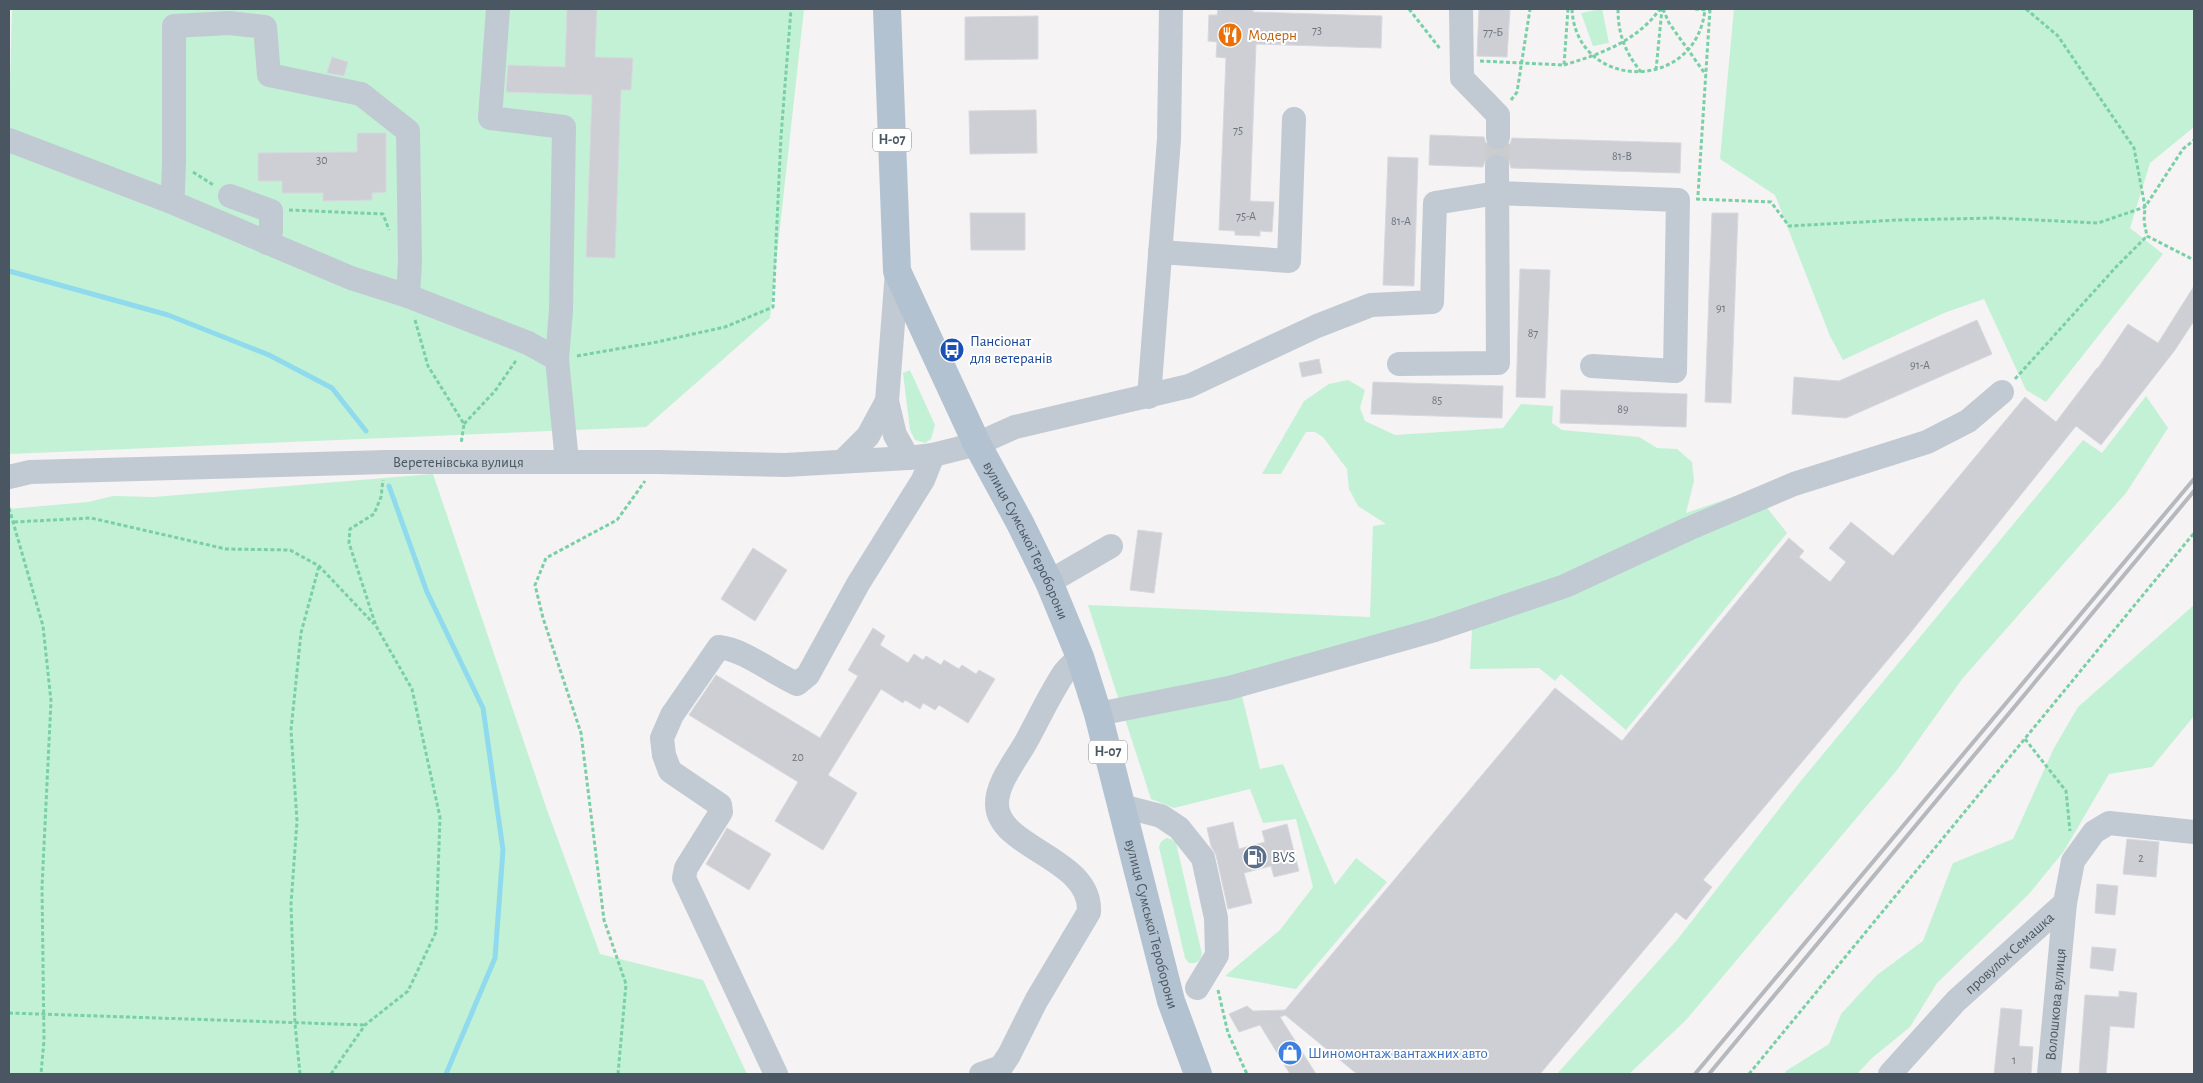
<svg xmlns="http://www.w3.org/2000/svg" width="2203" height="1083" viewBox="0 0 2203 1083" font-family="'Alegreya Sans',sans-serif">
	<style>
		.green { fill: #c3f1d5 }
		.lines { fill: none; stroke-linecap: round; stroke-linejoin: round }
		.stream { stroke: #90daee; stroke-width: 5 }
		.building { fill: #cdcfd5; stroke: #d7d9de }
		.minor-tunnel { stroke: #caccce; stroke-width: 24; stroke-dasharray: 24 12; stroke-linecap: butt }
		.path { stroke: #7ad0a6; stroke-width: 3; stroke-dasharray: 4 2.5; stroke-linecap: butt }
		.minor { stroke: #c1cad2; stroke-width: 24 }
		.major { stroke: #b3c2d1; stroke-width: 28 }
		.rail { stroke: #b5b8bd; stroke-width: 4 }
		.labels { text-anchor: middle; dominant-baseline: central; stroke-width: 4; stroke-linejoin: round; paint-order: stroke }
		.number-label { font-size: 12px; fill: #6b747e }
		.shield { fill: #fff; stroke: #808990; stroke-width: 1 }
		.shield-label { font-size: 14px; font-weight: bold; fill: #4a5661 }
		.food-label { font-size: 15px; fill: #c56008; stroke: #fff; text-anchor: start }
		.transit-label { font-size: 15px; fill: #164399; stroke: #fff; text-anchor: start }
		.street-label { font-size: 15px; fill: #4a5661; stroke: #fff }
		.service-label { font-size: 15px; fill: #4e5e75; stroke: #fff; text-anchor: start }
		.shop-label { font-size: 15px; fill: #366cbe; stroke: #fff; text-anchor: start }
	</style>
	<rect width="100%" height="100%" fill="#f5f3f3"/>
	<path class="green" d="M12 9H804L770 318 646 427 9 454V124Z
		M1602 9 1609 43 1593 46 1581 13Z
		M1734 9H2194V127L2150 163 2130 228 2163 254 2046 402 2026 390 1984 299 1944 313 1843 360 1830 336 1775 195 1720 159Z
		M910 370 935 425 931 439 925 443 915 440 910 430 903 373Z
		M1348 380 1365 390 1360 408 1365 421 1395 435 1503 428 1521 404 1553 406 1552 423 1562 430 1639 437 1657 448 1677 449 1692 462 1694 481 1686 513 1753 490 1787 533 1626 730 1561 674 1555 681 1539 668 1470 669 1472 630 1241 692 1260 769 1283 764 1335 885 1356 858 1387 882 1296 989 1225 976 1280 930 1313 887 1296 819 1263 823 1250 789 1174 808 1151 799 1088 605 1370 617 1373 526 1386 524 1358 506 1349 489 1347 469 1323 437 1315 432H1306L1281 474H1262L1304 401 1329 384Z
		M2146 396 2168 428 2126 493 1962 679 1897 770 1686 1020 1629 1074H1557L1677 940 1800 782 2083 440 2102 453Z
		M433 474 546 807 600 954 703 980 747 1074H9V509L88 502 113 496 154 497Z
		M2194 605V716L2152 767 2109 774 2064 851 2029 894 1937 983 1910 1027 1872 1058 1857 1074H1784L1786 1071 1829 1044 1841 1014 1877 975 1923 941 1953 863 2013 839 2054 748 2078 707Z
		M1166 838 1171 839 1176 843 1202 954 1200 960 1195 963H1189L1185 958 1159 847 1161 842Z"/>
	<g class="lines">
		<path class="stream" d="M9 271 168 315 269 355 332 388 366 431
			M389 486 427 592 483 708 503 850 495 958 446 1074"/>
	</g>
	<path class="building" d="M567 9H597L595 57 633 58 631 90H621L615 258 586 257 592 95 506 92 508 65 565 67Z
		M1218 9H1253V12L1382 16 1381 48 1256 44 1250 201 1274 202 1272 232 1260 231V236L1235 235V231L1219 230 1226 58 1216 57 1217 42 1208 41 1209 15H1217Z
		M1479 9H1510L1507 57 1477 56Z
		M1038 16V59L965 60V17Z
		M332 57 348 62 344 76 327 73Z
		M1036 110 1037 153 970 154 969 111Z
		M357 133H386V192L372 193V200L323 201V193H282V181H258V153L357 152Z
		M1430 135 1484 137 1486 144 1492 149 1498 151 1505 149 1510 144 1512 138 1681 143 1680 173 1511 168 1509 160 1504 155 1497 153 1490 155 1485 161 1483 167 1429 165Z
		M1388 157 1418 158 1414 286 1383 285Z
		M970 213H1025V250H971Z
		M1712 213H1738L1731 403 1705 402Z
		M1520 269 1550 270 1545 398 1516 397Z
		M2194 286V321L2175 350 2101 445 2076 426 1907 637 1703 880 1712 887 1686 920 1676 912 1540 1074H1357L1285 1015 1280 1017 1316 1074H1290L1260 1025 1239 1032 1229 1014 1247 1006 1253 1011 1285 1010 1555 688 1622 741 1789 538 1804 551 1799 557 1830 582 1846 562 1829 548 1851 522 1893 556 2025 397 2056 422 2097 368H2098L2128 324 2158 343Z
		M1977 320 1992 354 1846 418 1792 414 1794 377 1839 381Z
		M1319 359 1322 373 1302 377 1299 363Z
		M1373 382 1503 386 1502 418 1371 414Z
		M1561 390 1687 394 1686 427 1560 423Z
		M1138 530 1162 533 1154 593 1130 590Z
		M753 548 787 570 755 621 721 599Z
		M873 628 885 636 880 645 908 663 914 654 923 660 926 656 941 665 944 660 959 669 962 665 976 674 979 670 995 679 968 723 939 705 935 710 923 703 920 709 905 700 903 703 881 689 828 775 857 793 823 850 775 821 798 782 689 715 716 675 820 738 858 676 848 670Z
		M1233 822 1239 849 1265 842 1262 831 1287 824 1299 871 1274 877 1271 866 1244 873 1252 903 1228 909 1216 855 1211 846 1207 828Z
		M727 828 771 854 749 890 706 864Z
		M2127 839 2159 842 2156 877 2123 874Z
		M2097 884 2118 886 2115 915 2095 913Z
		M2092 947 2116 949 2113 971 2090 968Z
		M2119 991 2137 993 2134 1028 2110 1026 2106 1074H2079L2085 995 2119 997Z
		M2001 1008 2022 1010 2019 1046 2033 1047 2031 1074H1994Z"/>
	<g class="lines">
		<path class="minor-tunnel" d="M1497 167 1498 137"/>
		<path class="path" d="M1409 9 1441 50
			M1572 9C1576 92 1697 93 1705 9
			M1618 9C1618 34 1625 52 1641 72
			M1663 9 1669 23 1706 75
			M1695 9 1710 10
			M2026 9 2058 36 2134 148 2145 207 2144 221 2147 236 2194 260
			M1480 61 1564 65 1568 9
			M1564 65C1601 54 1637 41 1660 9
			M1656 70 1662 9
			M1511 100 1517 92 1530 9
			M193 172 215 186
			M1698 195 1710 9
			M1696 199 1771 202 1789 226 1898 220 1995 218 2098 223 2145 207 2183 149 2194 140
			M289 210 383 214 389 230
			M415 320 428 366 464 424 461 444
			M577 356 657 342 725 327 773 307 781 136 791 9
			M2015 379 2116 267 2147 236
			M464 424 495 391 517 359
			M9 508 43 626 51 701 42 887 44 1040 41 1074
			M14 522 91 518 226 549 290 550 319 566 374 624
			M2025 739 2066 791 2070 831
			M1218 990 1228 1033 1247 1074
			M9 1013 365 1025
			M300 1074 295 1024 291 904 297 821 291 730 301 633 319 566
			M331 1074 365 1025 408 991 436 932 440 817 412 689 376 626 349 543 350 529 374 514 381 497 383 480
			M618 1074 626 984 604 920 581 733 543 618 535 585 546 558 617 520 645 481
			M1749 1074 2194 533"/>
		<g class="minor">
			<path d="M498 9 490 118 564 127 561 310 557 359"/>
			<path d="M1461 9 1462 78 1498 115V137"/>
			<path d="M9 140 169 201 351 278 408 296 528 343 557 359 567 462"/>
			<path d="M230 196 271 211V231L267 243"/>
			<path d="M169 201 173 191 174 162V26L229 23 265 27 269 75 361 94 408 131 410 261 408 296"/>
			<path d="M1160 252 1289 261 1294 119"/>
			<path d="M897 271 887 401 895 435 908 458"/>
			<path d="M1399 364 1498 363 1497 167"/>
			<path d="M1149 397 1169 139 1171 9"/>
			<path d="M843 461 868 436 887 401"/>
			<path id="s1" d="M9 477 30 472 386 462H658L785 465 908 458 933 455 977 444 1015 427 1189 386 1317 326 1371 305 1432 302 1435 203 1497 193 1678 200 1675 371 1592 366"/>
			<path d="M1049 582 1111 546"/>
			<path d="M1098 714 1229 688 1435 630 1565 586 1688 529 1794 484 1927 442 1968 421 2002 392"/>
			<path d="M1122 806 1161 816 1179 828 1203 858 1216 918 1217 955 1197 988"/>
			<path d="M776 1074 684 878 686 868 721 812 720 805 670 771 664 755 662 738 672 715 719 647C745 650 772 673 797 684L808 675 858 584 923 480 933 455"/>
			<path d="M981 1074 1001 1067 1009 1055 1036 1001 1089 912C1092 858 999 849 997 805 996 783 1017 759 1027 740 1039 718 1050 694 1064 673 1068 667 1075 662 1080 657"/>
			<path id="s2" d="M1890 1074 1956 1001 2065 903 2073 861 2094 832 2109 823 2194 832"/>
			<path id="s3" d="M2049 1074 2065 903"/>
		</g>
		<path class="major" id="s4" d="M887 9 897 271 977 444 1020 523 1049 582 1080 657 1098 714 1171 1001 1198 1074"/>
		<path class="rail" d="M1695 1074 2194 479
			M1709 1074 2194 491"/>
	</g>
	<defs>
		<symbol id="restaurant-disc" viewBox="-11 -11 22 22"><circle r="9.5" fill="#e8710a" stroke="#fff"/><path d="M-5-6h1v4h1v-4h1v4h1v-4h1v5L-1.5 .5V6h-2V.5L-5-1ZM5-6V6H3V1.5H1.5Q1.5-4 5-6Z" fill="#fff"/></symbol>
		<symbol id="bus-disc" viewBox="-11 -11 22 22"><circle r="9.5" fill="#1a4fb4" stroke="#fff"/><path d="M-5-6H5V4H4V6H2V4H-2V6H-4V4H-5ZM-3.5-4V0h7V-4ZM-3.5 1.2v1.5H-2V1.2ZM2 1.2v1.5H3.5V1.2Z" fill="#fff"/></symbol>
		<symbol id="fuel-disc" viewBox="-11 -11 22 22"><circle r="9.5" fill="#5c6f8a" stroke="#fff"/><path d="M-5.5-6h7V0h2V4h1.3V-2.5L3-4.5l.8-.8L6-3V5H2.5V1h-1V6h-7ZM-4.2-4.7v3.2H.2V-4.7Z" fill="#fff"/></symbol>
		<symbol id="shop-disc" viewBox="-11 -11 22 22"><circle r="9.5" fill="#3f7fe0" stroke="#fff"/><path d="M-5-2.5h2.3a2.7 3.5 0 0 1 5.4 0H5L5.5 6h-11ZM-1.5-2.5h3a1.5 2.3 0 0 0-3 0Z" fill="#fff"/></symbol>
	</defs>
	<g fill-rule="evenodd">
		<use href="#restaurant-disc" x="1216" y="21" width="28" height="28"/>
		<use href="#bus-disc" x="938" y="336" width="28" height="28"/>
		<use href="#fuel-disc" x="1241" y="843" width="28" height="28"/>
		<use href="#shop-disc" x="1276" y="1039" width="28" height="28"/>
	</g>
	<g class="labels">
		<g class="number-label">
			<text x="1317" y="30">73</text>
			<text x="1493" y="32">77-Б</text>
			<text x="1238" y="130">75</text>
			<text x="1622" y="156">81-В</text>
			<text x="322" y="160">30</text>
			<text x="1246" y="216">75-А</text>
			<text x="1401" y="221">81-А</text>
			<text x="1721" y="308">91</text>
			<text x="1533" y="333">87</text>
			<text x="1920" y="365">91-А</text>
			<text x="1437" y="400">85</text>
			<text x="1623" y="409">89</text>
			<text x="798" y="757">20</text>
			<text x="2141" y="858">2</text>
			<text x="2014" y="1060">1</text>
		</g>
		<g class="shield">
			<rect x="873" y="128.5" width="38" height="23" rx="4"/>
			<rect x="1089" y="740.5" width="38" height="23" rx="4"/>
		</g>
		<g class="shield-label">
			<text x="892" y="140">Н-07</text>
			<text x="1108" y="752">Н-07</text>
		</g>
		<g class="food-label">
			<text x="1248" y="35">Модерн</text>
		</g>
		<g class="transit-label">
			<text x="970" y="341">Пансіонат<tspan x="970" dy="17">для ветеранів</tspan></text>
		</g>
		<g class="street-label">
			<text stroke="none"><textPath href="#s1" startOffset="450">Веретенівська вулиця</textPath></text>
			<text stroke="none"><textPath href="#s4" startOffset="561">вулиця Сумської Тероборони</textPath></text>
			<text stroke="none"><textPath href="#s4" startOffset="966">вулиця Сумської Тероборони</textPath></text>
			<text stroke="none"><textPath href="#s2" startOffset="170">провулок Семашка</textPath></text>
			<text stroke="none"><textPath href="#s3" startOffset="70">Волошкова вулиця</textPath></text>
		</g>
		<g class="service-label">
			<text x="1272" y="857">BVS</text>
		</g>
		<g class="shop-label">
			<text x="1308" y="1053">Шиномонтаж вантажних авто</text>
		</g>
	</g>
	<rect width="2203" height="1083" fill="none" stroke="#4a5661" stroke-width="20"/>
</svg>
